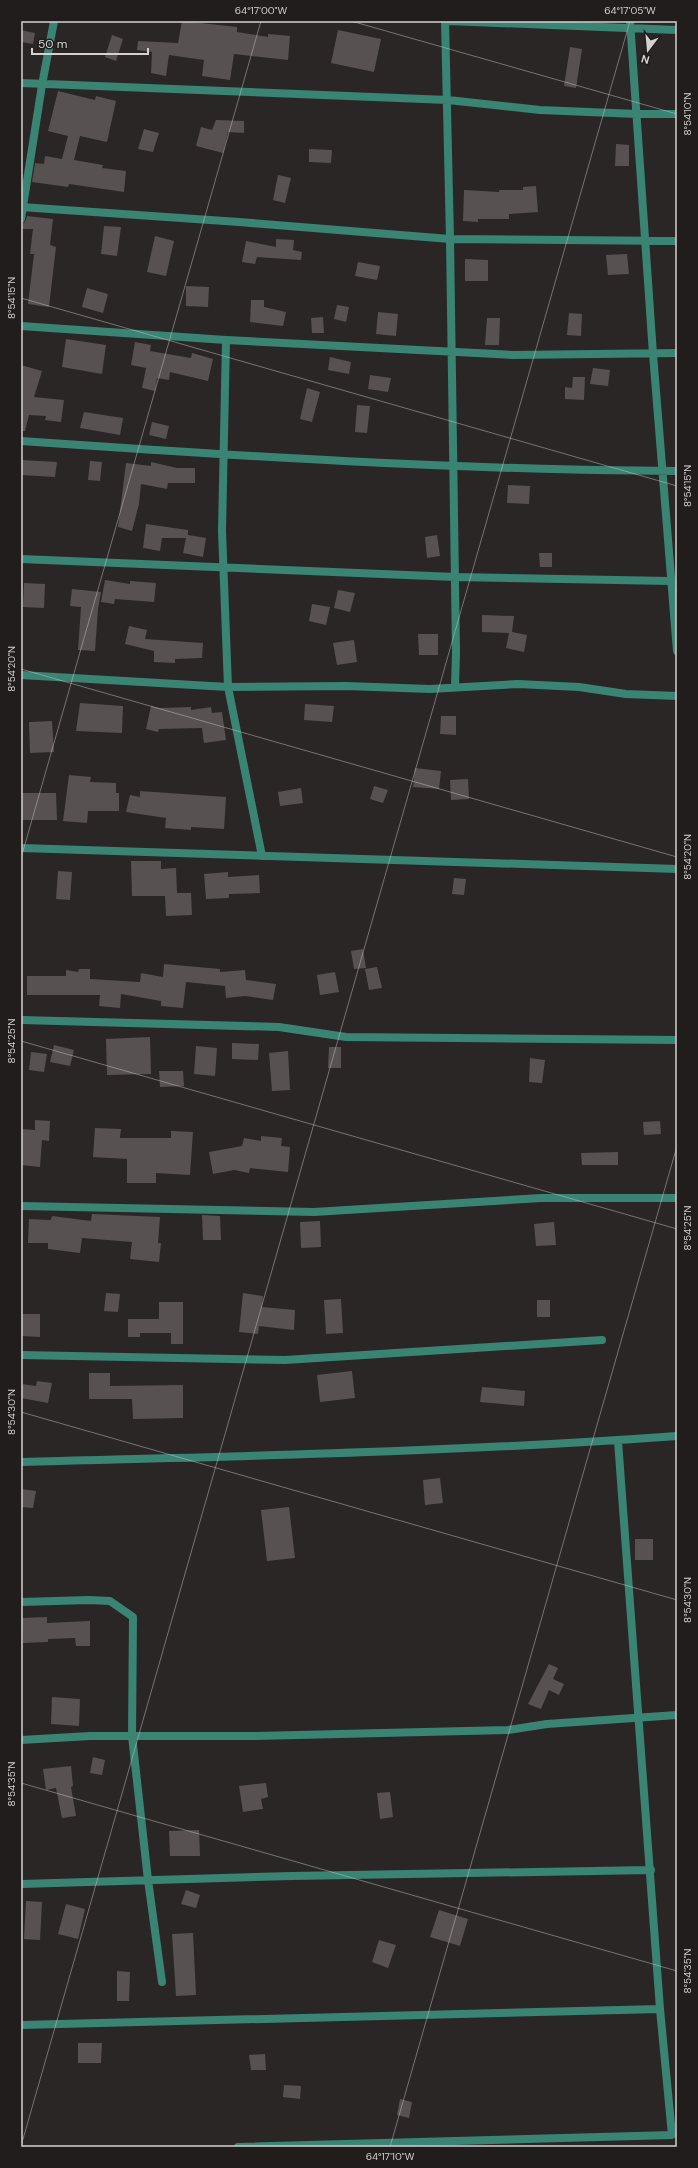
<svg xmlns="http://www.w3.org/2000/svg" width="698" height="2168" viewBox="0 0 698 2168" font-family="'DM Sans',sans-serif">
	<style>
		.building { fill: #575151 }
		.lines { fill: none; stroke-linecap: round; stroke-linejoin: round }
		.street { stroke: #3a8474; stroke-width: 8 }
		.ticks { fill: none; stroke: #d5d1d1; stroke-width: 1; stroke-opacity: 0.45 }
		.neatline { fill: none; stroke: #d5d1d1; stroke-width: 1.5 }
		.ticks-label { font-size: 10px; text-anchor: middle; fill: #d5d1d1 }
	</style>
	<rect width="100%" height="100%" fill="#2b2626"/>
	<path class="building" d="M182 21 237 27V32L268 37V34L290 36 288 60 234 54 230 80 202 76 204 60 169 55 166 76 151 73 152 52 137 50 138 41 178 43Z
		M21 30 35 33 33 44 21 42Z
		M338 30 381 39 374 72 331 63Z
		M112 35 123 39 116 61 105 57Z
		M570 47 582 49 576 88 564 86Z
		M58 91 95 100 96 96 116 101 107 142 80 136 74 160 103 165 102 168 126 171 124 192 69 184 68 187 32 182 35 163 44 164 45 156 62 159 68 136 48 131Z
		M216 120 244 121V133L228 132 223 153 196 146 201 127 212 130Z
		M144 129 159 133 153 152 138 149Z
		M616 144 629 145V166H615Z
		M309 149 332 150 331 163 309 162Z
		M278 175 291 178 285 203 273 200Z
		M536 186 538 212 509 214V219H478V222L463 221 464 190 499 192V190H523V187Z
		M27 216 53 219 50 245 56 247 49 307 28 304 34 254H30L33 229H21V224L25 222Z
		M104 226 121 227 117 256 101 254Z
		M155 236 174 241 166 276 147 272Z
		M276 239 294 240 293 250 302 252 301 260 257 257 255 264 242 262 246 241 276 247Z
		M627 254 629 274 608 275 606 255Z
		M465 259 488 260V281H465Z
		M358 262 380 266 377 280 355 276Z
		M186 286 209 287 208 307 186 306Z
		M87 288 108 294 103 313 82 307Z
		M251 300H264V307L286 312 283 326 250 322Z
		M337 305 349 307 346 322 334 319Z
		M378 312 398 314 396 336 376 334Z
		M569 313 582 314 581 336 567 335Z
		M323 317 324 333H312L311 318Z
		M487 318H500L499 345H485Z
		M66 339 106 345 102 374 62 367Z
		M135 342 151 345 150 351 191 358 192 353 213 359 208 381 170 372 169 380 157 378 155 391 142 388 146 368 131 365Z
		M330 357 351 362 349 374 328 370Z
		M21 365 42 371 34 397 64 400 61 422 45 420 46 416 29 415 25 431H21Z
		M593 368 610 370 608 386 590 384Z
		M370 375 391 378 388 392 368 389Z
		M573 377H585L584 400 565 399V387L572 388Z
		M307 388 320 392 312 422 300 419Z
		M357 405 370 406 367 433 355 432Z
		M84 412 123 418 120 435 80 428Z
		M152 422 169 426 166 439 149 435Z
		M21 460 57 462 55 477 21 475Z
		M90 461 102 462 100 481 88 480Z
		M151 462 177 468H195V483H168L167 489 141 484 139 504 132 531 118 527 126 463 151 466Z
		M508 485 530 486 529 504 507 503Z
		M146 524 188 530V535L206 538 203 557 183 553 186 538H162L160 551 143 548Z
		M437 535 440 556 427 558 425 537Z
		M539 553H552V567H540Z
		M105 580 130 584V581L156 583 154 602 115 599 114 604 101 602Z
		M24 583 45 584 44 608 23 607Z
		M72 589 101 592 98 609 95 651 78 650 81 607 70 606Z
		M338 590 355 593 350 612 334 608Z
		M312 604 330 607 326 625 309 621Z
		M482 615 514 616 512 632 527 635 524 652 506 648 509 633 482 632Z
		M129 626 147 630 145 639 203 643 202 658 175 659V663L154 662V651L125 644Z
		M418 634H438V655H419Z
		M354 640 357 662 337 665 333 643Z
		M80 703 123 706 122 733 76 731Z
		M305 704 334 706 332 722 304 720Z
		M151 706 160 708 191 707V710L211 707 212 713 222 712 226 740 204 743 202 728 159 729 158 732 146 729Z
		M441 716H456V735L440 734Z
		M52 721 54 752 30 753 29 722Z
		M415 768 441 771 439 789 413 787Z
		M69 775 91 777 90 782 116 783V793H119V811H88L87 823 63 821Z
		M468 779 469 799 451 800 450 780Z
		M374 786 388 790 383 803 370 799Z
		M301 788 303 803 280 806 278 792Z
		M140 791 226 797 224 829 191 827V830L165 828 166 818 126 812 130 795 140 797Z
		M21 793H56L57 820H21Z
		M131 861H161V869L176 868 177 893H191L192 915 166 916 165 896H132Z
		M58 871 72 872 70 900 56 899Z
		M228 872V877L259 875 260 893 229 894V898L206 899 204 874Z
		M454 878 466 879 464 895 452 894Z
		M363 949 366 968 354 969 351 951Z
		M164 964 220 969V972L245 970 246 980 276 984 273 1000 245 996 226 998 225 986 186 982 183 1008 161 1006V1001L121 994 120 1008 99 1006 100 995H27V976H66V970L78 972 79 969H90V979L140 982 141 973 163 977Z
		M377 967 382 988 369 990 365 969Z
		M335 972 339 992 320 995 317 975Z
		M150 1037 151 1074 107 1075 106 1039Z
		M232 1043 259 1044 258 1060 232 1059Z
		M54 1045 74 1050 70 1066 50 1062Z
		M196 1046 217 1048 215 1076 194 1074Z
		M329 1047H341V1068H328Z
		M288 1051 290 1090 272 1091 269 1053Z
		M31 1052 47 1054 44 1072 29 1070Z
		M530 1058 545 1060 542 1083 529 1082Z
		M159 1071H183L184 1086 160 1087Z
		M35 1120 50 1121 49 1141 42 1140 40 1167 21 1165V1129L35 1130Z
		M660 1121 661 1134 644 1135 643 1122Z
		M95 1128 121 1129 120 1138H171V1131L193 1132 190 1175 156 1173V1183H127V1159L93 1157Z
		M261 1136 282 1138 281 1146 290 1147 288 1172 250 1168 249 1173 234 1170 213 1174 209 1152 242 1146 244 1138 261 1141Z
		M618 1152V1165H582L581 1153Z
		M92 1214 160 1217 158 1243H161L159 1262 130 1259 132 1242 82 1238 80 1253 48 1249V1243H28L29 1219 51 1220 52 1216 91 1221Z
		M202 1215 220 1216 221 1240H203Z
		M320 1221 321 1247 301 1248 300 1222Z
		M554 1222 556 1245 536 1246 534 1224Z
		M106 1293 120 1294 118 1312 104 1311Z
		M243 1293 263 1296 262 1307 295 1310 294 1330 259 1326 258 1334 239 1332Z
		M341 1299 343 1333 326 1334 324 1300Z
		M537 1300H550V1317H537Z
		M159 1302H183V1344H171V1333H140V1337H128V1319H159Z
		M22 1314H40V1337L21 1336Z
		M352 1371 355 1398 320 1402 317 1375Z
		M89 1373H110V1386L183 1385V1418L133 1419 132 1399H89Z
		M37 1381 52 1383 48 1403 21 1398V1384L36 1386Z
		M482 1387 525 1391 524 1406 480 1402Z
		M440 1478 443 1503 425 1505 423 1480Z
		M21 1489 36 1491 33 1508 21 1507Z
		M289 1507 295 1558 267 1561 261 1510Z
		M635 1539H653V1560H635Z
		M47 1617V1623L90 1621V1646H76L75 1638 48 1639V1642L23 1643 22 1618Z
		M549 1664 558 1668 553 1679 564 1684 559 1695 549 1690 541 1709 528 1704Z
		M52 1697 80 1699 79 1726 51 1724Z
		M93 1757 105 1760 102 1775 90 1773Z
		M71 1766 73 1786 71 1787 76 1816 62 1818 56 1788 46 1790 43 1769Z
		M266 1783 268 1797 261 1799 263 1809 243 1812 239 1786Z
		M390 1792 393 1817 380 1819 377 1793Z
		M199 1830 200 1856H170L169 1831Z
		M186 1890 200 1895 196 1908 181 1904Z
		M26 1901 42 1902 40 1940 24 1939Z
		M66 1904 85 1909 78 1939 58 1934Z
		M439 1910 468 1919 460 1946 430 1937Z
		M193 1933 196 1995 176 1996 172 1934Z
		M379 1940 396 1945 388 1968 372 1962Z
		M117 1971 130 1972 129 2001H117Z
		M78 2043H102L101 2063H78Z
		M265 2054 266 2070H251L249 2055Z
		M284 2085 301 2086 300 2099 283 2097Z
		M400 2099 412 2102 409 2118 397 2115Z"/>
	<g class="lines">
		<path class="street" d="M445 21 450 239 456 652 455 687
			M448 21 677 30
			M630 21 653 354 677 651
			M21 83 448 100 540 110 637 114H677
			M21 207 239 222 450 239 677 241
			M21 219 42 85 54 21
			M21 326 226 340 513 355 677 353
			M226 340 222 531 228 687 262 856
			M21 441C239 456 458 470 677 471
			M21 559 455 577 670 581
			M21 675 228 687 346 686 430 689 518 684 579 687 626 694 677 696
			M21 848 677 869
			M21 1020 279 1027 346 1037 677 1040
			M21 1206 314 1212 541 1198H677
			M21 1355 285 1360 602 1340
			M21 1462C240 1456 459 1452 677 1436
			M21 1602 89 1600 110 1601 133 1617 132 1736 148 1880 162 1982
			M21 1740 90 1736H256L508 1730 547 1724 677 1715
			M21 1884 292 1876 651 1870
			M21 2025 660 2009
			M238 2147 672 2135 660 2009 618 1441"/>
	</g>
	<path class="ticks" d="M351 21 677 114M21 298 677 486M21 669 677 857M21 858 261 21M21 1041 677 1229M21 1412 677 1600M21 1783 677 1971M21 2146 630 21M390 2147 677 1146"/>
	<rect width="698" height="2168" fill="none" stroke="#211d1d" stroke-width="44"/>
	<g transform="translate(648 50) rotate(196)" stroke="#211d1d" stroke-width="3" paint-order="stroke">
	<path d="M0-3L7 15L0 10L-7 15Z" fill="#d5d1d1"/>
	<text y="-6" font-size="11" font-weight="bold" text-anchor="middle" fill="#d5d1d1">N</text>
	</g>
	<path d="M32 48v6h116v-6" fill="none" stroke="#d5d1d1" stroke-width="2"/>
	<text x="38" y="48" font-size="12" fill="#d5d1d1" stroke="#211d1d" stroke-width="3" paint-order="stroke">50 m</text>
	<rect x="22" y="22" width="654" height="2124" class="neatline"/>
	<g class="ticks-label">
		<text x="261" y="14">64°17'00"W</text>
		<text x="630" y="14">64°17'05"W</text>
		<text transform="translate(687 114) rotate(-90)" y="4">8°54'10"N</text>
		<text transform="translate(11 298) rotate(-90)" y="4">8°54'15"N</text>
		<text transform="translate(687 486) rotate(-90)" y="4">8°54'15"N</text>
		<text transform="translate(11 669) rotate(-90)" y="4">8°54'20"N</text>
		<text transform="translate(687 857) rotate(-90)" y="4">8°54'20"N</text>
		<text transform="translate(11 1041) rotate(-90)" y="4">8°54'25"N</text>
		<text transform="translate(687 1228) rotate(-90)" y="4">8°54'25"N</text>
		<text transform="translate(11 1412) rotate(-90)" y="4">8°54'30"N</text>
		<text transform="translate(687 1600) rotate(-90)" y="4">8°54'30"N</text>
		<text transform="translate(11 1784) rotate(-90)" y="4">8°54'35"N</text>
		<text transform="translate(687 1971) rotate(-90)" y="4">8°54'35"N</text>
		<text x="390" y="2160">64°17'10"W</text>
	</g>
</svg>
